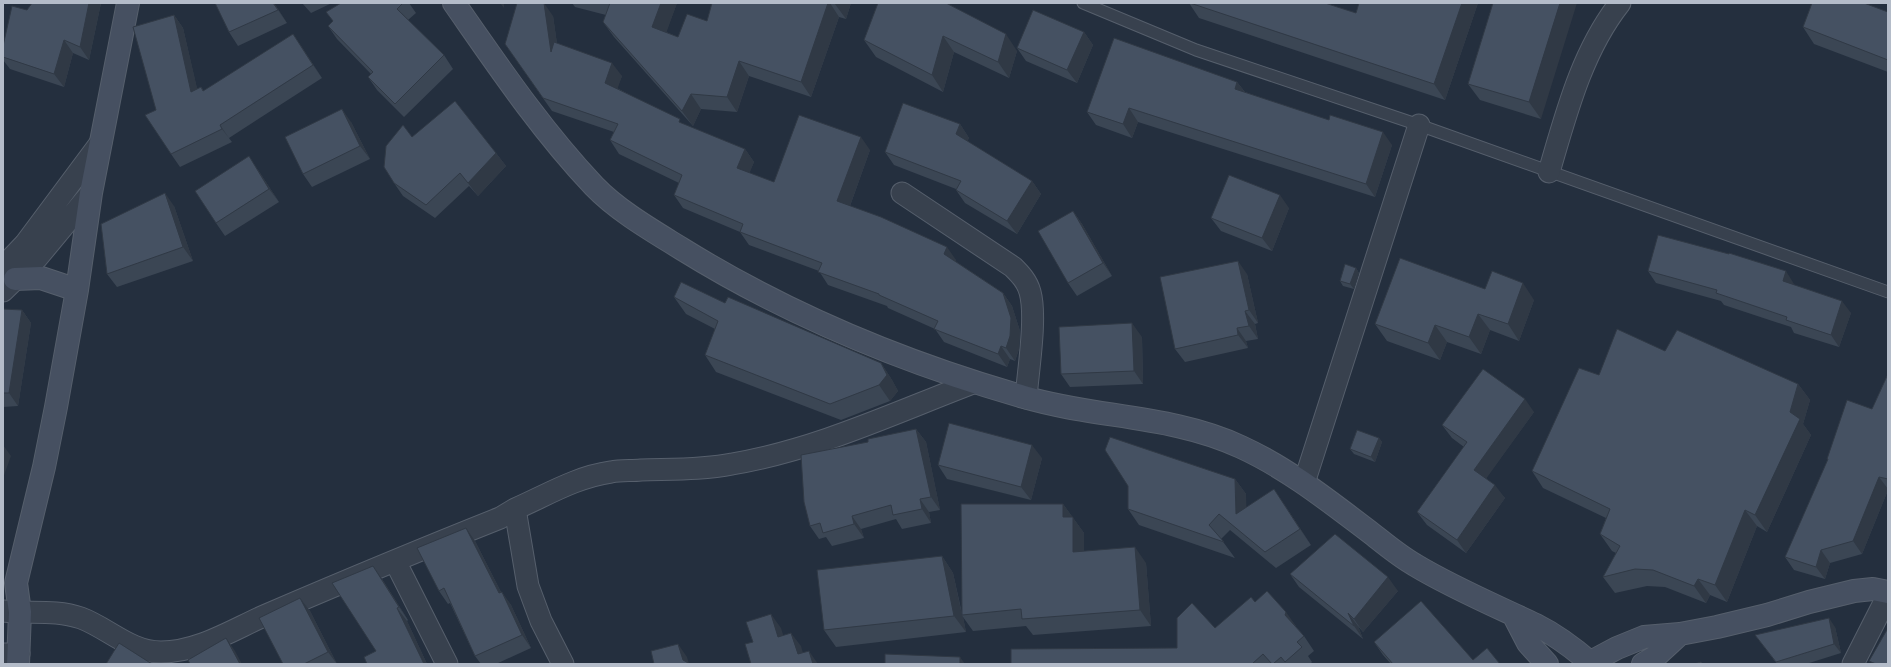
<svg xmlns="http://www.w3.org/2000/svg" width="1891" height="667" viewBox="0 0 1891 667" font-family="'DM Sans',sans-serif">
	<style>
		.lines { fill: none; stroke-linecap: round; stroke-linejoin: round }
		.lane-casing { stroke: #565f6c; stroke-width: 13 }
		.street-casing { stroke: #565f6c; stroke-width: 23 }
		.secondary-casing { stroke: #565f6c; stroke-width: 24 }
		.lane { stroke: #38414e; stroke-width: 11 }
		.street { stroke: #38414e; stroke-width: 21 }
		.secondary { stroke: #465061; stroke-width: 22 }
		.wall { fill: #3b4654 }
		.shaded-wall { fill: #303945 }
		.building { fill: #455162; stroke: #303945 }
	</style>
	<rect width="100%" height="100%" fill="#242f3e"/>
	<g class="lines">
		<defs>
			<path id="lane" d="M1083 3 1196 50 1419 125 1888 292"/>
			<path id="street" d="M1549 172C1566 114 1582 51 1620 3
				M902 193 1013 267C1020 274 1027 281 1030 292 1037 317 1028 371 1026 398
				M3 267 25 244 101 142
				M3 291 37 258 91 193
				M1304 483 1419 125
				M395 561 447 664
				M3 611C29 614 55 609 81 618 108 628 130 652 161 652 198 652 232 630 266 615 343 582 422 549 500 518L515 509
				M3 654H19
				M563 664 541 621 528 586 515 509C547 495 576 477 611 472 621 470 631 471 641 470 671 469 703 470 732 464 816 450 894 413 973 383
				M1853 664 1888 595"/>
			<path id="secondary" d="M454 3C498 66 541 130 594 186 618 211 653 231 682 249 787 314 905 363 1024 397 1095 418 1173 415 1241 447 1289 469 1330 502 1371 533 1385 544 1399 556 1415 565 1453 588 1496 606 1536 625 1554 634 1577 651 1592 664
				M15 279 41 278 77 290
				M1514 616 1528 643 1547 664
				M18 664 20 612 16 583 44 467 56 407 77 290 91 193 128 3
				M1587 664 1617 648 1644 637 1680 634 1717 627 1767 615 1809 602 1854 591 1873 589 1888 592
				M1643 664 1655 657 1680 634"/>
		</defs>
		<use href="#lane" class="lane-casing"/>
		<use href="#street" class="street-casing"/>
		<use href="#secondary" class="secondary-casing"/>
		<use href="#lane" class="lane"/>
		<use href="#street" class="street"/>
		<use href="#secondary" class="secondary"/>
	</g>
	<path class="wall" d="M101 3 89 60 73 53 64 87 10 69 3 60V46L27 10Z
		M274 3 287 23 238 46 229 32Z
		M302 3H332L311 13Z
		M341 3H409L416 13 408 20 444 55 453 69 404 117 377 90 368 77 371 74 337 39 328 26 333 21Z
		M572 3H677L666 32 678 37 707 21 712 3H851L846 19 839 17 811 97 749 76 737 112 701 109 693 126 614 37 603 22 606 15 575 7Z
		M878 3 1017 51 1009 78 954 52 943 92 876 57 864 40Z
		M1189 3H1325L1356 13 1359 3H1478L1445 100 1199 18Z
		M1493 3 1541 119 1480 100 1468 84Z
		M1888 12V72L1814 44 1803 27Z
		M174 15 183 28 197 89 201 87 204 91 293 34 322 78 229 138 232 142 180 167 171 154 156 110Z
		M553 16 557 44 622 76 617 88 683 124 745 149 754 162 749 173 774 182 870 150 850 206 956 260 955 261 1003 293 1012 306 1020 331 1019 349 1015 361 1010 359 1007 367 944 342 935 329 888 308 887 306 828 285 819 271 749 245 740 232 683 208 674 195 679 183 619 154 610 140 614 132 552 111 505 44Z
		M1084 32 1093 45 1077 83 1026 61 1017 48Z
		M1237 82 1245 92 1392 145 1375 197 1138 122 1132 138 1096 125 1087 112Z
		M351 122 370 159 312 187 303 174Z
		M960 124 969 138 967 141 1032 181 1041 194 1017 234 965 203 956 190V189L894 165 885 152Z
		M403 125 412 137 496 153 506 166 478 196 469 186 435 218 403 196 394 183Z
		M258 170 279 202 225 236 216 223Z
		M174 206 193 261 117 287 107 274Z
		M1289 208 1272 251 1221 231 1211 218Z
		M1073 211 1082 224 1112 276 1077 296 1068 283Z
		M1356 268 1359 273 1354 289 1343 286 1340 281Z
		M1648 271 1794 284V285L1851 313 1839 347 1794 333 1791 327 1724 305 1721 301 1656 283Z
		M1247 274 1258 323 1255 324 1258 339 1246 341 1248 348 1185 362 1175 349Z
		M1485 289 1534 300 1519 341 1490 330 1481 354 1447 342 1440 360 1387 341 1375 324Z
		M674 297 725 303 881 363 892 380 898 391 890 401 841 420 716 372 705 355 715 329 686 314Z
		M3 309 22 310 31 323 18 406 3 407Z
		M1142 337 1143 384 1070 387 1061 374Z
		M1665 351 1798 384 1810 400 1803 424 1811 435 1767 532 1757 526 1727 602 1710 595 1706 603 1665 587 1647 586 1615 593 1603 577 1616 553 1612 551 1600 534 1606 518 1543 488 1532 471 1599 375Z
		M1888 374V490L1862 554 1830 563 1825 579 1794 570 1785 557 1828 460 1827 459 1872 409Z
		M1534 412 1486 478 1505 498 1466 553 1427 525 1417 512 1464 447 1452 438 1442 425Z
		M916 429 926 442 940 510 929 512 931 523 902 529 896 519 861 529 864 538 832 546 826 537 819 539 810 526 868 442Z
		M1379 438 1382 442 1375 462 1354 454 1350 449Z
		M1042 458 1031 500 947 479 938 465Z
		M1235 479 1246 494V507L1284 504 1311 545 1276 568 1230 530 1221 539 1235 558 1139 525 1128 509Z
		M1063 504 1084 533V551L1146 563 1151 626 1033 635 1026 626 973 631 963 617 966 632 836 647 824 630 942 556 953 573 962 613Z
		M475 541 501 592 511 605 531 648 496 664H481L475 656 450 603 448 604 439 591Z
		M373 566 382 579 408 620 407 621 427 664H367L376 651Z
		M1290 574 1398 591 1363 632 1358 626 1363 639 1299 587Z
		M300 598 310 611 337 664H283Z
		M1255 602 1296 626V627L1304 636 1314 651 1308 656 1312 662 1310 664H1011L1177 648 1215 628Z
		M1835 627 1841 653 1806 664H1777L1755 635Z
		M1374 642 1473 660 1500 664H1391L1383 655Z"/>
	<path class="shaded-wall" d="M89 3H101L89 60 80 47Z
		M273 3H274L287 23 278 10Z
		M500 3H504V8Z
		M544 3 553 16 560 65 551 52Z
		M661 3H677L663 42 652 27Z
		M828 3H830L839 17 811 97 801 82Z
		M836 3H851L846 19 835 4Z
		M1462 3H1478L1445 100 1434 84Z
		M1560 3H1577L1541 119 1529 102Z
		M174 15 183 28 201 105 191 92Z
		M1084 32 1093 45 1077 83 1067 70Z
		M293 34 302 47 322 78 313 65Z
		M1006 34 1017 51 1009 78 998 62Z
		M943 36 954 52 943 92 932 75Z
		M64 40 73 53 64 87 54 74Z
		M739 61 749 76 737 112 727 97Z
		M612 63 622 76 615 96 605 83Z
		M1237 82 1247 95 1235 89Z
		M691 94 701 109 693 126 682 111Z
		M1129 108 1138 122 1132 138 1123 124Z
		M342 109 351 122 370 159 360 146Z
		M960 124 969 138 965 147 956 134Z
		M220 125 229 138 232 142 222 129Z
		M1383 132 1392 145 1375 197 1366 184Z
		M861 137 870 150 847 214 837 201Z
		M745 149 754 162 746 182 737 168Z
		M496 153 506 166 478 196 468 183Z
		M249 156 258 170 279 202 269 189Z
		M1032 181 1041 194 1017 234 1007 221Z
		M165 193 174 206 193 261 183 247Z
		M1280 195 1289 208 1272 251 1262 238Z
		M1073 211 1082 224 1112 276 1103 263Z
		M947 247 956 260 953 267 944 254Z
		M1238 261 1247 274 1258 323 1249 310Z
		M1356 268 1359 273 1354 289 1350 284Z
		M1786 271 1794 284 1791 293 1783 281Z
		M1523 283 1534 300 1519 341 1508 324Z
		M1003 293 1012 306 1020 331 1019 349 1015 361 1006 348Z
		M1842 301 1851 313 1839 347 1831 335Z
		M22 310 31 323 18 406 9 393Z
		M1245 311 1255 324 1258 339 1249 326Z
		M1478 314 1490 330 1481 354 1469 337Z
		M1132 323 1142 337 1143 384 1134 371Z
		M1435 325 1447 342 1440 360 1428 343Z
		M1237 328 1246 341 1248 348 1238 335Z
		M1001 346 1010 359 1007 367 998 354Z
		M881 363 892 380 898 391 890 401 879 385Z
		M1798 384 1810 400 1803 424 1811 435 1767 532 1755 515 1790 412Z
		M1525 399 1534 412 1483 483 1474 470Z
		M916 429 926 442 940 510 931 497Z
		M1379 438 1382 442 1375 462 1371 457Z
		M3 445 11 456 3 478Z
		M1032 445 1042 458 1031 500 1021 487Z
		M1879 477 1888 489V490L1862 554 1853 541Z
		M1235 479 1246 494 1247 529 1236 514Z
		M1495 485 1505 498 1466 553 1457 540Z
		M1274 489 1284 504 1311 545 1300 529Z
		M920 499 929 512 931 523 922 509Z
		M1063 504 1084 533V568L1073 552 1063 517Z
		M1745 510 1757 526 1727 602 1715 585Z
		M852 516 861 529 864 538 854 524Z
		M466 528 475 541 507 604 502 592 511 605 531 648 522 635 499 593Z
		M1135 547 1146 563 1151 626 1140 610Z
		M1821 550 1830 563 1825 579 1816 567Z
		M942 556 953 573 962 615 963 617 966 632 954 616Z
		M373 566 382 579 408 620 399 607Z
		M1388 577 1398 591 1363 632 1354 619Z
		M1698 579 1710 595 1706 603 1694 586Z
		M300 598 310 611 337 664 328 652Z
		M397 608 407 621 427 664H424Z
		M1286 612 1296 626 1295 630 1285 615Z
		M1348 613 1358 626 1363 639 1354 626Z
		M771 614 781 628 788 650 778 637Z
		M1829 618 1835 627 1841 653 1834 644Z
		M791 633 801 646 806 664 798 654Z
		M226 638 235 651 242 664H240Z
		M678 644 687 657 689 664 683 660Z
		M809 651 818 664H813Z
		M960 657 965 664H960Z"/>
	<path class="building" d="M32 3H89L80 47 64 40 54 74 3 57V46L12 6 27 10Z
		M215 3H273L278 10 229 32Z
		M341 3H403L397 9 444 55 395 104 368 77 373 72 328 26 333 21 326 12Z
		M517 3H544L551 52 554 42 612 63 605 83 680 119 679 122 745 149 737 168 774 182 799 115 861 137 837 201 881 217 947 247 944 254 1003 293 1011 318 1010 336 1006 348 1001 346 998 354 934 329 938 321 879 295V294L818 272 822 263 740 232 743 224 674 195 682 175 610 140 618 124 543 98 505 44Z
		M608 3H661L652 27 678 37 687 14 707 21 712 3H828L801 82 739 61 727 97 691 94 682 111 603 22 610 3Z
		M878 3H946L1006 34 998 62 943 36 932 75 864 40Z
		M1190 3H1325L1356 13 1359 3H1462L1434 84Z
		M1493 3H1560L1529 102 1468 84Z
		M1812 3H1864L1888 12V60L1803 27Z
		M1033 10 1084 32 1067 70 1017 48Z
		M174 15 191 92 201 87 203 91 293 34 313 65 220 125 222 129 171 154 145 115 156 110 133 27Z
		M1114 38 1237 82 1235 89 1329 120 1330 115 1383 132 1366 184 1129 108 1123 124 1087 112Z
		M455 101 496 153 468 183 460 173 426 205 394 183 384 167 386 146 403 125 412 137Z
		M903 103 960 124 956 134 1032 181 1007 221 956 190 961 181 885 152Z
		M342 109 360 146 303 174 285 137Z
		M249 156 269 189 216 223 195 191Z
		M1229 175 1280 195 1262 238 1211 218Z
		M165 193 183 247 107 274 101 224Z
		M1073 211 1103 263 1068 283 1038 231Z
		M1658 235 1729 254V253L1786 271 1783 281 1842 301 1831 335 1786 320 1787 317 1716 293 1717 290 1648 271Z
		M1400 258 1485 289 1492 271 1523 283 1508 324 1478 314 1469 337 1435 325 1428 343 1375 324Z
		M1238 261 1249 310 1245 311 1249 326 1237 328 1238 335 1175 349 1160 277Z
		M1345 264 1356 268 1350 284 1340 281Z
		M681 282 725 303 728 297 881 363 887 375 879 385 830 404 705 355 718 321 674 297Z
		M3 309 22 310 9 393H3Z
		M1132 323 1134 371 1061 374 1059 327Z
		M1617 329 1665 351 1677 330 1798 384 1790 412 1800 419 1755 515 1745 510 1715 585 1698 579 1694 586 1653 570 1635 569 1603 577 1620 546 1600 534 1610 509 1532 471 1579 368 1599 375Z
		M1483 369 1525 399 1474 470 1495 485 1457 540 1417 512 1467 442 1442 425Z
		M1888 374V479L1879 477 1853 541 1821 550 1816 567 1785 557 1828 459H1827L1847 400 1872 409Z
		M949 423 1032 445 1021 487 938 465Z
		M916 429 931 497 920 499 922 509 893 515 891 505 852 516 854 524 823 533 820 523 810 526 804 502 801 455 868 442V439Z
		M1357 430 1379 438 1371 457 1350 449Z
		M1110 437 1235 479 1236 514 1274 489 1300 529 1265 552 1219 514 1209 525 1224 542 1128 509V486L1105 450Z
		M961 504H1063V517H1073V552L1135 547 1140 610 1022 619 1021 609 962 615Z
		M466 528 499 593 502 592 522 635 475 656 444 588 439 591 417 548Z
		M1335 534 1388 577 1354 619 1348 613 1354 626 1290 574Z
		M942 556 954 616 824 630 817 570Z
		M373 566 399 607 397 608 424 664H367L364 657 376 651 332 583Z
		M1267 591 1286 612 1285 615 1304 636 1297 642 1302 647 1285 662 1281 657 1273 664H1272L1263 654 1252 664H1011V649L1177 648V618L1192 603 1215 628 1251 597 1255 602Z
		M300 598 328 652 304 664H283L259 618Z
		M1421 601 1473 660 1487 648 1500 664H1393L1374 642Z
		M771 614 778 637 791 633 798 654 809 651 813 664H751L745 644 753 642 746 622Z
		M1829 618 1834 644 1776 662 1755 635Z
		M1888 628V664H1876L1869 661Z
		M226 638 240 664H190L188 660Z
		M119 643 152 664H106Z
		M678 644 683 660 690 664H654L651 651Z
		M885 654 960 657V664H885Z
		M1701 662 1702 664H1694Z"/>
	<rect width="1891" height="667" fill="none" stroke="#b4bcc9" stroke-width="8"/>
</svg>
